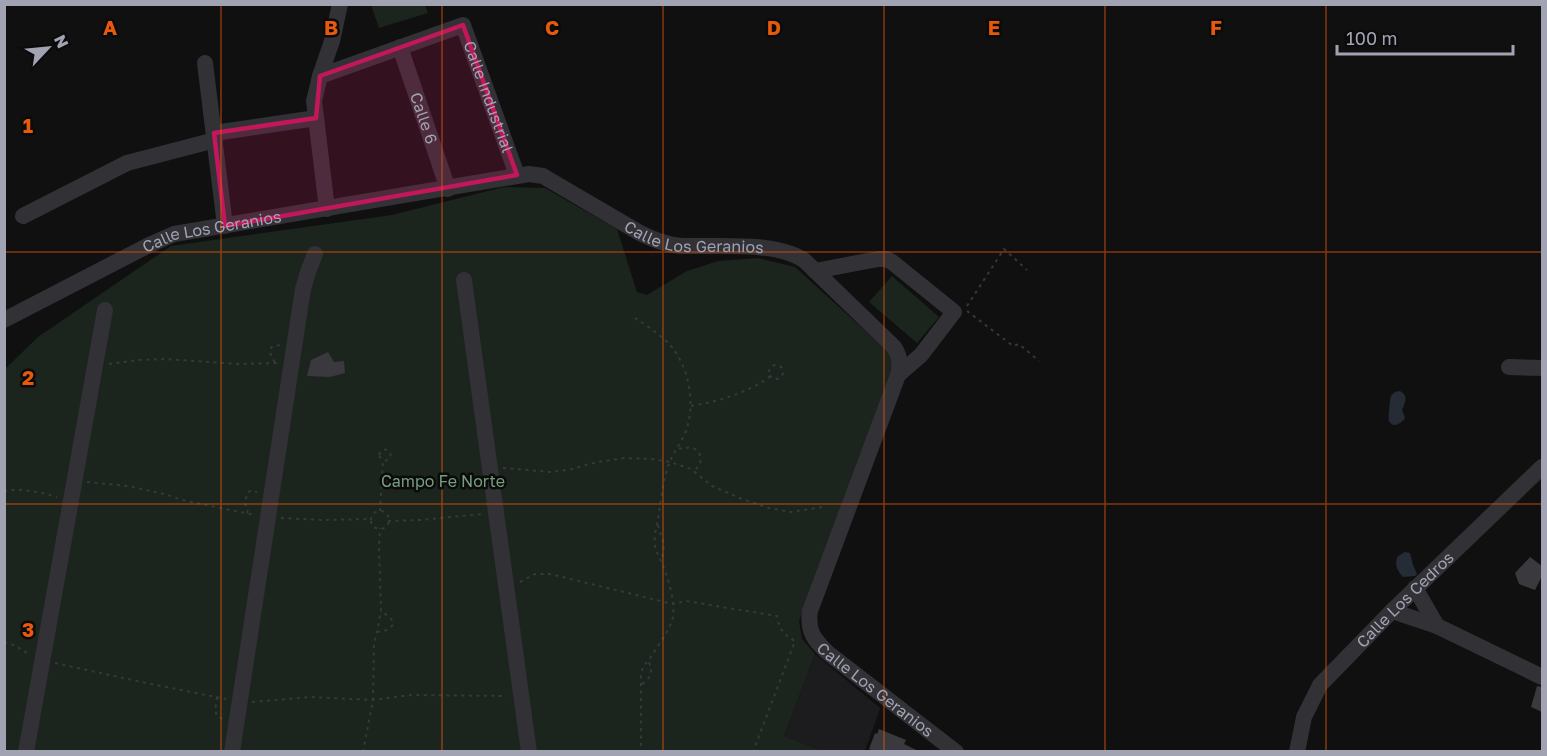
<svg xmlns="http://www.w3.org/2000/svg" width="1547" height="756" viewBox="0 0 1547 756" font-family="'Golos Text',sans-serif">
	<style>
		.built { fill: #1c1c1e }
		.green { fill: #1c241e }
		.water { fill: #262c35 }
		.building { fill: #3a3a3e }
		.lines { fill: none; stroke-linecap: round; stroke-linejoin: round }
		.path { stroke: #37383d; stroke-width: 2; stroke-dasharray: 3 4.5; stroke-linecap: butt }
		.minor { stroke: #313136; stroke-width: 16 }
		.marked { fill: #c2185b; fill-opacity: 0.2; stroke: #c2185b; stroke-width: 4.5; stroke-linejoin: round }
		.grid { fill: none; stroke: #e8590c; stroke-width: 1.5; stroke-opacity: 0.55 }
		.labels { text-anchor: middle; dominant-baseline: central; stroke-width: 5; stroke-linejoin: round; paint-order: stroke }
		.street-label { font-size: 16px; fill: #a1a3b2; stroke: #0b0b0c }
		.park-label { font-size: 16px; fill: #779e7f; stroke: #0b0b0c }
		.grid-label { font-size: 20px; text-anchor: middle; font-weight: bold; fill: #e8590c; stroke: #0b0b0c; stroke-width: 5; stroke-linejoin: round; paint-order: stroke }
	</style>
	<rect width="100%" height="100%" fill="#101011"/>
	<path class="built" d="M815 654 880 708 865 751H823L784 736Z"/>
	<path class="green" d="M371 5H425L428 13 379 28Z
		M504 187 545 188 617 229 637 292 647 295 687 271 718 261 758 258 795 267 891 354 894 367 799 621 802 639 815 654 784 736 823 751H5V369L38 337 171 246 392 215Z
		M892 276 939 317 917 343 869 302Z"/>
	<path class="water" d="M1400 391C1409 396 1405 402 1402 410L1405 418C1402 423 1393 429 1389 421 1388 419 1390 398 1391 396 1392 394 1394 393 1395 392Z
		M1405 552 1410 553 1413 565 1417 574 1415 576 1403 577C1397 571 1394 564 1398 556Z"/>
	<path class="building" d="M328 352 334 362 344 361 345 373 330 377 307 376 311 360Z
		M1530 557 1542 566V576L1535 590 1519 584 1515 573Z
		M1537 686 1542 687V712L1531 707Z
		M879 729 906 740 904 744 920 752H876L869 749 875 733 877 734Z"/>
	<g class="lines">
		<path class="path" d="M967 306 1004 249 1027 270
			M967 311 1013 346 1019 344 1039 361
			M635 318C647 326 661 335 671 346 689 368 695 401 687 428 683 440 675 450 670 461 663 479 661 500 658 519 657 525 655 531 655 537 653 548 658 554 662 563 668 579 677 603 672 621 667 634 656 648 649 660 643 666 641 670 641 679V752
			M275 362 271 357 270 349 273 346 281 345
			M109 364 138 360 166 359 238 364 277 363
			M769 372a7 7 0 1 1 14 0a7 7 0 1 1-14 0Z
			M691 406C720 401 747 393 771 376
			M679 448 682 449 691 447C703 451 704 465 693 471
			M379.5 455a5.5 5.5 0 1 1 11 0a5.5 5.5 0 1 1-11 0Z
			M503 468 552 472 572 469 597 462 625 458 652 459 670 462 691 469 712 486 742 499 769 508 791 512 822 507
			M87 482 128 486 168 495 182 500 255 515
			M4 491C22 488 40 492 57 497
			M380 511 383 461
			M371 520a9 9 0 1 1 18 0a9 9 0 1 1-18 0Z
			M247 513 248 509 245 504 247 493 250 491 257 492
			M281 518 322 520 371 519
			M388 521 421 520 482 514
			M658 525 664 545 662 559
			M520 582 535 574H550L673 604 686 601 777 616C779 629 784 635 795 641L753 752
			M377 632 387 630 393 625C393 617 385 615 381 610
			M4 642 16 646 30 655
			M55 663 146 683 226 699
			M642 684C651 678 653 672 649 662
			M217 697 215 711 218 717 223 719
			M252 702 310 697 373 700 411 695 507 696
			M363 752 373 700 374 643 378 628 381 610 379 547 380 528"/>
		<g class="minor">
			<path id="s1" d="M400 47 448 189"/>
			<path d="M205 63 225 226"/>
			<path id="s2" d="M320 76 463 25 517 175"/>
			<path d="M214 133 316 118"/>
			<path d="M327 209 314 101 320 76 332 41 340 4"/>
			<path d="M23 216 127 163 215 140"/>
			<path d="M815 271 878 259H886L892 262 954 312 921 355 898 375"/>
			<path d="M464 280 529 752"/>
			<path id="s3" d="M4 320 149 245 174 234 529 174 543 176 553 182 640 233C654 240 669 246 685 246 719 247 777 241 805 261L894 347C900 356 901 365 898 375L810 611C807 631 814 640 828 653L956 752"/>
			<path d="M1509 367 1542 368"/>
			<path d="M1415 588 1437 626 1542 677"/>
			<path d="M1392 611 1437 626"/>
			<path d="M26 752 105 310"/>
			<path d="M232 752 303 289 308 272 315 254"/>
			<path id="s4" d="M1297 752 1304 717 1320 685 1392 611 1542 467"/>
		</g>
	</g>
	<path class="marked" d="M463 25 517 175 225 226 214 133 316 118 320 76Z"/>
	<path class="grid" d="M221 4V752M442 4V752M663 4V752M884 4V752M1105 4V752M1326 4V752M4 252H1542M4 504H1542"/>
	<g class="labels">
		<g class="street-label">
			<text stroke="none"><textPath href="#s2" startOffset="228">Calle Industrial</textPath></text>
			<text stroke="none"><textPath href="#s1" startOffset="75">Calle 6</textPath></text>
			<text stroke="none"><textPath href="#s3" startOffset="228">Calle Los Geranios</textPath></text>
			<text stroke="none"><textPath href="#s3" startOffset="732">Calle Los Geranios</textPath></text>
			<text stroke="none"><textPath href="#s4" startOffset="192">Calle Los Cedros</textPath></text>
			<text stroke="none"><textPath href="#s3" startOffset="1360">Calle Los Geranios</textPath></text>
		</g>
		<g class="park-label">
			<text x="443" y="481">Campo Fe Norte</text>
		</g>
	</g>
	<g class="grid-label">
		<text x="110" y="35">A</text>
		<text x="331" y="35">B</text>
		<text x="552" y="35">C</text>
		<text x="774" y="35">D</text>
		<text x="994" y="35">E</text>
		<text x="1216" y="35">F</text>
		<text x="28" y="133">1</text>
		<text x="28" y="385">2</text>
		<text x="28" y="637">3</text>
	</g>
	<rect width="1547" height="756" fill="none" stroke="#a1a3b2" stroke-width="12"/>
	<g transform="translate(48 48) rotate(64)" stroke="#0b0b0c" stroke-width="4.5" paint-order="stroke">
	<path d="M0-4.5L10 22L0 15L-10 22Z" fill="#a1a3b2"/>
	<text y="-9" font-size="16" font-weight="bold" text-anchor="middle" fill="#a1a3b2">N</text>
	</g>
	<path d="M1337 45v9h176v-9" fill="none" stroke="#a1a3b2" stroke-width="3"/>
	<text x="1346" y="45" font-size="18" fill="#a1a3b2" stroke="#0b0b0c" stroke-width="4.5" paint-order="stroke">100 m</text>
</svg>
